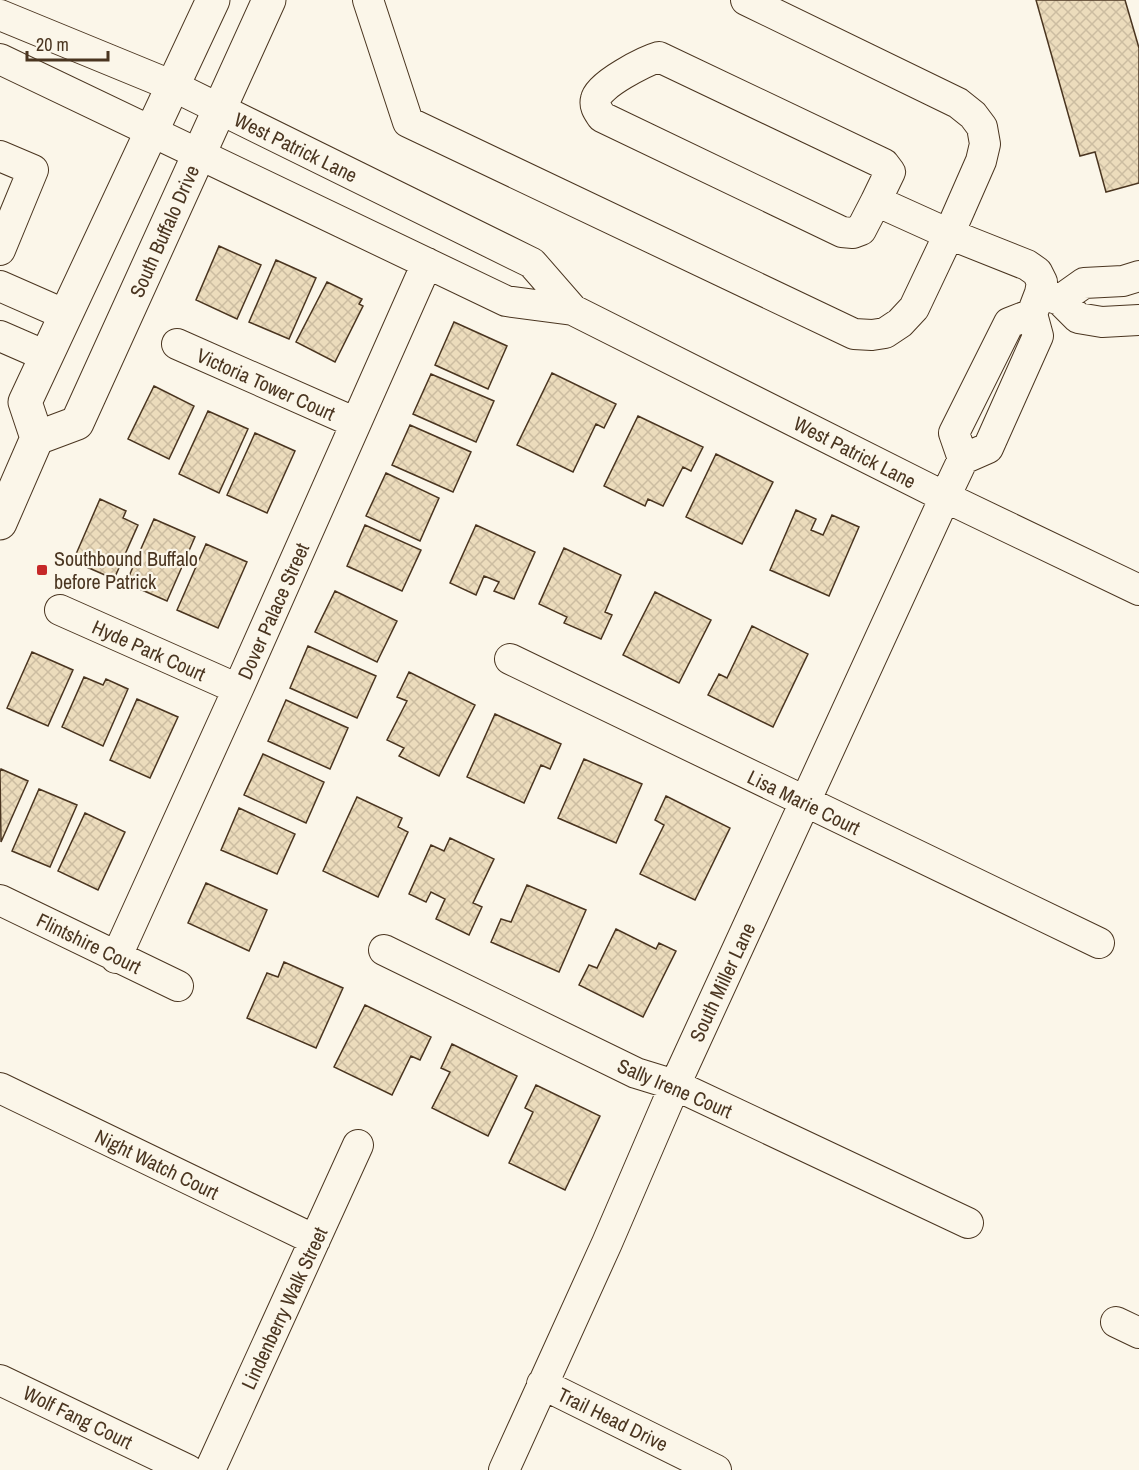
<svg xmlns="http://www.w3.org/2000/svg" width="1139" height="1470" viewBox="0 0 1139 1470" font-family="'Archivo Narrow',sans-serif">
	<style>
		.building { fill: url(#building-cross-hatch); stroke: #4a3520; stroke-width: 1.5 }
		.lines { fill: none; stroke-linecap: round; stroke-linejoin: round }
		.minor-casing { stroke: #4a3520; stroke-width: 32 }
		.major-casing { stroke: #4a3520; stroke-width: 35 }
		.minor { stroke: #fbf6e9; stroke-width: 30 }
		.major { stroke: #fbf6e9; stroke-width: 33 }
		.poi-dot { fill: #c62828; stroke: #fbf6e9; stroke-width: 2 }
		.labels { text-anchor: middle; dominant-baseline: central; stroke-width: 4.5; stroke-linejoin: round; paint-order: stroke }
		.street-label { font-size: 20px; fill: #4a3520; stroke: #fbf6e9 }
		.poi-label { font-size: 20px; fill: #4a3520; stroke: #fbf6e9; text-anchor: start }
	</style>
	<defs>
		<pattern id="building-cross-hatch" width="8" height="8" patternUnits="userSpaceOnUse" patternTransform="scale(1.5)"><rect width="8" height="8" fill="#ecdcbc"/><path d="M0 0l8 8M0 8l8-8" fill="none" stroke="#ccbda1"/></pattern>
	</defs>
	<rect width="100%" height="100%" fill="#fbf6e9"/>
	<path class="building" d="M1036 0H1125L1139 48V183L1106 192 1095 152 1080 156Z
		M219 246 261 265 237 319 196 300Z
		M276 260 316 278 289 339 249 322Z
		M327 282 362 299 359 304 363 306 335 362 296 342Z
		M454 322 507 346 488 389 435 365Z
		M552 373 616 404 604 428 596 424 573 472 517 445Z
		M431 374 494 401 476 442 413 414Z
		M154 386 194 406 169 459 128 439Z
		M208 411 248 429 219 493 179 474Z
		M638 416 703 447 691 471 683 467 663 506 648 499 645 506 604 486Z
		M410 425 471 452 453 492 392 465Z
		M255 433 295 451 267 513 227 495Z
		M716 454 773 482 742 544 686 517Z
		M386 473 439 498 420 541 366 516Z
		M100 499 126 511 123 518 138 525 114 579 73 561Z
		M796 510 816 519 811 530 823 535 832 515 859 527 829 596 770 570Z
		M154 519 195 537 167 601 126 583Z
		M365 525 421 550 402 591 347 566Z
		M476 525 535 552 514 599 494 591 499 582 484 576 476 595 450 583Z
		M206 544 247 562 218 628 177 610Z
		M564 548 621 575 605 612 612 615 601 639 564 623 567 617 539 604Z
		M335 591 397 621 377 662 315 632Z
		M655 592 711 620 679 683 623 655Z
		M752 626 808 654 773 727 708 695 719 674 727 678Z
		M308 646 376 676 357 718 290 688Z
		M32 652 73 670 48 726 7 708Z
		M409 672 475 705 439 776 399 756 404 748 387 740 407 701 397 697Z
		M84 677 103 685 106 679 128 689 103 746 62 727Z
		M137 699 178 717 150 778 110 760Z
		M286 700 348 728 330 769 268 741Z
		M495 714 561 744 550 769 541 765 524 803 467 777Z
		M263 754 324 782 306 823 244 795Z
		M584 759 642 784 616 843 558 818Z
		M1 769 28 781 1 842 0 772Z
		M39 789 77 805 50 867 12 851Z
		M666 796 730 828 695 900 640 874 664 825 655 820Z
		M357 797 402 818 398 827 408 832 378 897 323 871Z
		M239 808 295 834 277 874 221 850Z
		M85 813 125 832 98 890 58 871Z
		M450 838 494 859 473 903 482 907 469 935 436 919 445 899 431 892 426 902 409 894 431 845 444 851Z
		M206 883 267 910 249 951 188 923Z
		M527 885 586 910 559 972 491 942 501 919 511 922Z
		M616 929 656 949 659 943 676 951 643 1017 579 985 589 965 597 968Z
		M284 962 343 988 316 1048 247 1018 267 973 278 977Z
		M365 1005 431 1037 420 1060 411 1056 392 1095 334 1067Z
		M452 1044 517 1076 488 1136 432 1108 450 1072 441 1068Z
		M536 1085 600 1116 565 1190 509 1163 533 1112 525 1108Z"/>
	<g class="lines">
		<defs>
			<path id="minor" d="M368 0 408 122 854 334 872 335 885 333 900 323 914 308 949 234 981 161 985 144 982 127 973 115 958 103 746 0
				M0 15 173 86 532 263 573 310
				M0 59 506 301 573 310 945 497 1139 590
				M0 156 33 170 0 250
				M0 286 66 315
				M1040 293 1060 300 1078 318 1102 322 1139 320
				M1060 300 1084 283 1123 281 1139 276
				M0 336 46 356
				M177 344 356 423
				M963 459 954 433 1009 323 1032 314
				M60 610 238 689
				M510 659 1099 943
				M0 900 178 986
				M384 950 636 1073 675 1085 968 1223
				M116 958 238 689 427 263
				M0 1088 315 1240
				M1116 1322 1139 1333
				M0 1380 188 1470
				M542 1384 716 1470
				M210 1470 358 1145
				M504 1470 607 1243 675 1085 945 497 963 459 988 448 1038 336 1032 314 1040 293 1042 282 1037 272 1027 265 949 234 876 201 861 230 853 233 842 232 602 117C598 111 594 106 596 99 598 85 645 61 659 57L884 164 890 172 876 201"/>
			<path id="major" d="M37 438 77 423 269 0
				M0 523 37 438 25 402 213 0"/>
		</defs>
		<use href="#minor" class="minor-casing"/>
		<use href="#major" class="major-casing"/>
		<use href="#minor" class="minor"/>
		<use href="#major" class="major"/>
	</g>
	<rect class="poi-dot" x="36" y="564" width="12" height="12" rx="3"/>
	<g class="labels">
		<g class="street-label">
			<text transform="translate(296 147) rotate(26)">West Patrick Lane</text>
			<text transform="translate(164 231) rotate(-66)">South Buffalo Drive</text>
			<text transform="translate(266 384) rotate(24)">Victoria Tower Court</text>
			<text transform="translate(855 452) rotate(27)">West Patrick Lane</text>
			<text transform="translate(273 611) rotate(-66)">Dover Palace Street</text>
			<text transform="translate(149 650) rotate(24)">Hyde Park Court</text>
			<text transform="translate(804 802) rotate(26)">Lisa Marie Court</text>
			<text transform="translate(89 943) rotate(26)">Flintshire Court</text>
			<text transform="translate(722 982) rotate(-65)">South Miller Lane</text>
			<text transform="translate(675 1088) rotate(23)">Sally Irene Court</text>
			<text transform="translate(157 1164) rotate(26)">Night Watch Court</text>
			<text transform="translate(284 1308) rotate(-65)">Lindenberry Walk Street</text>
			<text transform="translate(78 1417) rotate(26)">Wolf Fang Court</text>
			<text transform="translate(613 1419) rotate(26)">Trail Head Drive</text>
		</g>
		<g class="poi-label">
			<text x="54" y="558">Southbound Buffalo<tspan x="54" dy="23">before Patrick</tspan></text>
		</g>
	</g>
	<path d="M27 51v9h81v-9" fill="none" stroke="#4a3520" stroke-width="3"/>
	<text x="36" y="51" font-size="18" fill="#4a3520" stroke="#fbf6e9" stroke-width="4.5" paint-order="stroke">20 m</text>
</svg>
